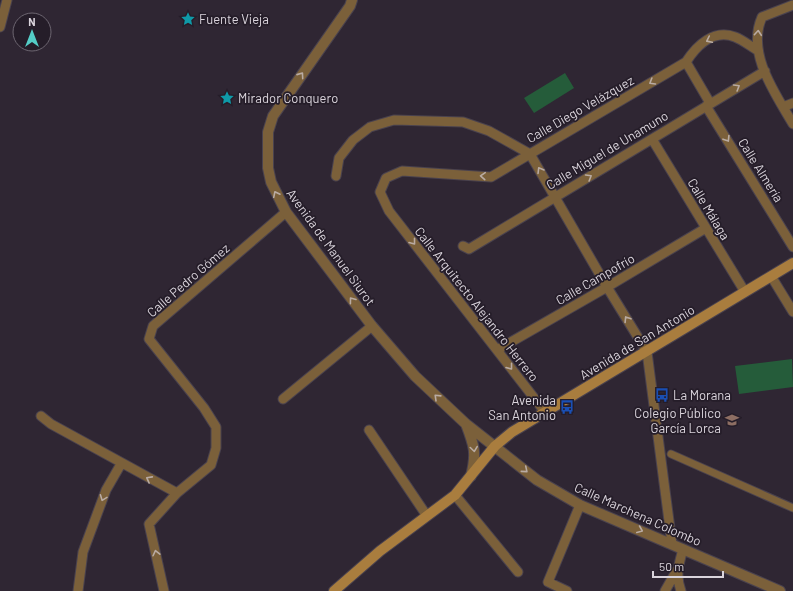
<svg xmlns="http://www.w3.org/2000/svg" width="793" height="591" viewBox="0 0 793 591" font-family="Barlow,sans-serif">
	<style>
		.green { fill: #255c3a }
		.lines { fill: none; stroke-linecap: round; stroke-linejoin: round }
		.pedestrian-casing { stroke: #4a424e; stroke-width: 9 }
		.minor-casing { stroke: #4a424e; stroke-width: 11 }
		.tertiary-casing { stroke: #4a424e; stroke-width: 12 }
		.secondary-casing { stroke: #4a424e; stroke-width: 12 }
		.pedestrian { stroke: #7b603a; stroke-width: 7 }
		.minor { stroke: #7b603a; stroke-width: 9 }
		.tertiary { stroke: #7b603a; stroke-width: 10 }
		.secondary { stroke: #a97d3e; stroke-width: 10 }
		.oneway { stroke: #b9aba3 }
		.labels { text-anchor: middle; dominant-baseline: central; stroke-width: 3.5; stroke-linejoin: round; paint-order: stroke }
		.poi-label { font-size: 13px; fill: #dad4dc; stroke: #251d29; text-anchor: start }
		.street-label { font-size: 13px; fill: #dad4dc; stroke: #251d29 }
	</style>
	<rect width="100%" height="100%" fill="#2f2633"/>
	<path class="green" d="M565 73 574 88 534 113 524 98Z
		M792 359 793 387 739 394 735 366Z"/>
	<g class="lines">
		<defs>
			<path id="pedestrian" d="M671 454 793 508"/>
			<path id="minor" d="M793 5 762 17C746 53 775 93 793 124
				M0 27 7 0
				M686 62 710 103
				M706 106 793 247
				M783 107 793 103
				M652 139 745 292
				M336 176 339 158 353 140 370 127 394 120 463 122 489 131 530 154 607 287 647 352 672 544
				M463 246 469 249 765 71
				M771 276 793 312
				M497 350 607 287 706 228
				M283 399 372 326
				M545 412 389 211 380 192 386 178 402 171 491 177 686 62C697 45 714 29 735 37 743 40 750 46 757 50
				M41 416 51 424 177 493
				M369 430 427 516
				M455 495 518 572
				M78 591 83 552 106 490 121 464
				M164 591 149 524 177 493 211 465 216 448V427L204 408 149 339 153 326 286 212
				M567 591 548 582 580 505
				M665 591 677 570
				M681 591C675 575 679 564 683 549"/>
			<path id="tertiary" d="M352 0 350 6 273 116 268 132V168L271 182 286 212 372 326 415 376 466 424 537 480 580 505 780 591
				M466 424C474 445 477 453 471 476"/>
			<path id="secondary" d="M334 591 380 551 455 495 495 446 512 432 793 263"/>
		</defs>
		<use href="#pedestrian" class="pedestrian-casing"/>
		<use href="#minor" class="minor-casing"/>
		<use href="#tertiary" class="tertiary-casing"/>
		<use href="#secondary" class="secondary-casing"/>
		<use href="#pedestrian" class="pedestrian"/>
		<use href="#minor" class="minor"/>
		<use href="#tertiary" class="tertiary"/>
		<use href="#secondary" class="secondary"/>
	</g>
	<defs><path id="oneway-chevron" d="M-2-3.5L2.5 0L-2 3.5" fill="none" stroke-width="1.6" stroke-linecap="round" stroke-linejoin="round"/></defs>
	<g class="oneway">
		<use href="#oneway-chevron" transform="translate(758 33) rotate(-85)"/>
		<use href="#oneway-chevron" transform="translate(709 40) rotate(154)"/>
		<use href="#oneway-chevron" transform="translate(301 75) rotate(-55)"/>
		<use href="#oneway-chevron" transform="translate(652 82) rotate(149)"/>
		<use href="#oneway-chevron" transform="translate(737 87) rotate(-31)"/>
		<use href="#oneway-chevron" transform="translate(727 139) rotate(58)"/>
		<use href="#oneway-chevron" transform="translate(540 170) rotate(-121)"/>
		<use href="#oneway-chevron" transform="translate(483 176) rotate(-176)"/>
		<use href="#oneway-chevron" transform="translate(589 177) rotate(-31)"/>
		<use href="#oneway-chevron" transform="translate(276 194) rotate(-116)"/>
		<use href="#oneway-chevron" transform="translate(413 242) rotate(52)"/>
		<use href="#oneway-chevron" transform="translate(352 300) rotate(-127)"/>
		<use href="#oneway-chevron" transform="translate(627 319) rotate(-122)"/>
		<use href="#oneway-chevron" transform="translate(510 367) rotate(52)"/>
		<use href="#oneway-chevron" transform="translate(437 397) rotate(-136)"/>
		<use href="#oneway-chevron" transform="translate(474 449) rotate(82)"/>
		<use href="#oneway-chevron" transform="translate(525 470) rotate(40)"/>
		<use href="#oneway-chevron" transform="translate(149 479) rotate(-152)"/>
		<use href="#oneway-chevron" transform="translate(103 498) rotate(111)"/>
		<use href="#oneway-chevron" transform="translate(640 530) rotate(23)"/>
		<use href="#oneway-chevron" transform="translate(156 553) rotate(-103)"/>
	</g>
	<defs>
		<symbol id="sight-bare" viewBox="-9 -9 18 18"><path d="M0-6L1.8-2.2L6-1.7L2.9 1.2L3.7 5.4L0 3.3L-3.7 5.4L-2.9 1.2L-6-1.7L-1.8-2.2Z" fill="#0f9aa8" stroke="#251d29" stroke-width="2.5" paint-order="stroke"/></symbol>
		<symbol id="bus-bare" viewBox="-9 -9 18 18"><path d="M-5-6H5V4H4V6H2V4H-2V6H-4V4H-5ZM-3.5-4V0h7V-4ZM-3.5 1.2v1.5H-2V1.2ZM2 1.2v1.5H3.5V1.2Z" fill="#1a4fb4" stroke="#251d29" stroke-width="2.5" paint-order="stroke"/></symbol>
		<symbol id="school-bare" viewBox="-9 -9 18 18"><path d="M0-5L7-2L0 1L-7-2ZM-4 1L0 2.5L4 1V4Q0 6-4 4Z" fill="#8d6e63" stroke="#251d29" stroke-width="2.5" paint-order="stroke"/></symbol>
	</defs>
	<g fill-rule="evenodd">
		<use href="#sight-bare" x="178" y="9" width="20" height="20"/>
		<use href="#sight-bare" x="217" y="88" width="20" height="20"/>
		<use href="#bus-bare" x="652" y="385" width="20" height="20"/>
		<use href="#bus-bare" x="557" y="397" width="20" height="20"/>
		<use href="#school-bare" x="722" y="410" width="20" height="20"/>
	</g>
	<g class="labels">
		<g class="poi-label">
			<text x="199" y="19">Fuente Vieja</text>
			<text x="238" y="98">Mirador Conquero</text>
			<text x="673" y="395">La Morana</text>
			<text x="556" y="400" text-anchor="end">Avenida<tspan x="556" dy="15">San Antonio</tspan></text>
			<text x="721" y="413" text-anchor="end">Colegio Público<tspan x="721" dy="15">García Lorca</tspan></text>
		</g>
		<g class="street-label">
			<text transform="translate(580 109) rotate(-30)">Calle Diego Velázquez</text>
			<text transform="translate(607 150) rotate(-31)">Calle Miguel de Unamuno</text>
			<text transform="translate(761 170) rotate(58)">Calle Almería</text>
			<text transform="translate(709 209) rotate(59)">Calle Málaga</text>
			<text transform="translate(331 247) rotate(54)">Avenida de Manuel Siurot</text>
			<text transform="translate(595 279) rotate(-30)">Calle Campofrío</text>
			<text transform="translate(188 280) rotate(-41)">Calle Pedro Gómez</text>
			<text transform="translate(477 304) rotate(52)">Calle Arquitecto Alejandro Herrero</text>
			<text transform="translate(637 342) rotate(-31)">Avenida de San Antonio</text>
			<text transform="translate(638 514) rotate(24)">Calle Marchena Colombo</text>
		</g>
	</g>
	<g transform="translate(32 32)"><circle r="19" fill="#251d29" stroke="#6d6671"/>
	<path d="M0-3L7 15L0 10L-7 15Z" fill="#54cdc7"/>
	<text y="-6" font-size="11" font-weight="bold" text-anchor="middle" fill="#dad4dc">N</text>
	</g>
	<path d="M653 571v6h70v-6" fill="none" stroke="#dad4dc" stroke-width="2"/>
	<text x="659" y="571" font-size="12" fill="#dad4dc" stroke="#251d29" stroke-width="3" paint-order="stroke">50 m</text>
</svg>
